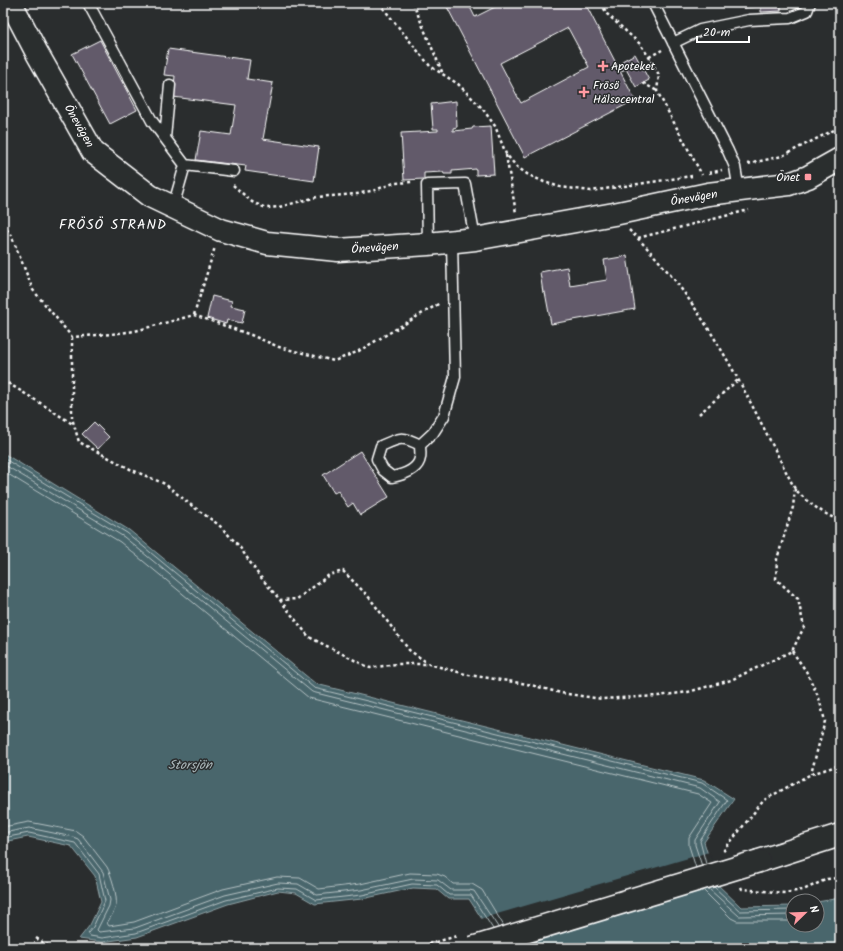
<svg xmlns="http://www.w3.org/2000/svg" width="843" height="951" viewBox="0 0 843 951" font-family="Kalam,sans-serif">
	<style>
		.water { fill: #48666c; stroke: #91a3a7 }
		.pier { fill: #2a2d2e }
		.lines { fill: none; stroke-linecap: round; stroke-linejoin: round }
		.shore { stroke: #b6c2c4; stroke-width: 1 }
		.building { fill: #625a6b; stroke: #fff; fill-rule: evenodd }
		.lane-casing { stroke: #fff; stroke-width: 13 }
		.secondary-casing { stroke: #fff; stroke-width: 25 }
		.path { stroke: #fff; stroke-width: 2.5; stroke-dasharray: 3 3; stroke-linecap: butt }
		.lane { stroke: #2a2d2e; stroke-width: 10 }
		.secondary { stroke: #2a2d2e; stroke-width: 22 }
		.secondary-bridge-casing { stroke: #fff; stroke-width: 25; stroke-linecap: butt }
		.path-bridge { stroke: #fff; stroke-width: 2.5; stroke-dasharray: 3 3; stroke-linecap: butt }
		.secondary-bridge { stroke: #2a2d2e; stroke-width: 22 }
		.poi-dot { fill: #ff9aa2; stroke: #2a2d2e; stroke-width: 1.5 }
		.labels { text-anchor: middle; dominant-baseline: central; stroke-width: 3; stroke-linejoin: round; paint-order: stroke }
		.poi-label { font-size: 12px; fill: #fff; stroke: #2a2d2e; text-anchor: start }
		.street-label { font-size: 12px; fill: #fff; stroke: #2a2d2e }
		.water-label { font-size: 13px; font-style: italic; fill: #adbabd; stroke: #2a2d2e }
		.quarter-label { font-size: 14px; letter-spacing: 1px; fill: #fff; stroke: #2a2d2e }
	</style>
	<rect width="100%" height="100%" fill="#2a2d2e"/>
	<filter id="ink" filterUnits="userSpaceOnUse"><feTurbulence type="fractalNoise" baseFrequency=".025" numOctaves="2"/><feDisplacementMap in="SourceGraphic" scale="8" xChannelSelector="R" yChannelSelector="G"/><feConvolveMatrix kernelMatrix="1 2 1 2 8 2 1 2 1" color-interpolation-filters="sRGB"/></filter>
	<g filter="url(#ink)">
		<path class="water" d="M3 453 129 530 316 684 704 780 734 799 704 842 717 884 741 907 793 906V925H817V902L840 898V948H491L493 936 469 899H448L436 889 413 888 362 899 315 904 296 893 278 891 228 904 137 937 102 942 79 939 90 925 101 902 95 876 71 846 28 837 3 842Z"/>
		<path class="pier" d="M709 852 718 882 491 936 480 919Z"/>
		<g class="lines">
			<path class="shore" d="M3 458 127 533 314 688 702 783 727 800 700 841 706 864
				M3 464 124 537 312 692 700 788 720 802 695 840V845L702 866
				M3 471 120 542 309 698 698 794 712 803 689 838V846L696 868
				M3 827 29 822 76 831 83 836 107 867C111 874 118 897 116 905 115 911 110 918 107 923L109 926 134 922 223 889 277 877 300 878 319 889 360 884 410 873 437 874 445 877 453 884H472L482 890 504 926
				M3 833 29 828 73 837 78 839 103 872 110 900 109 906 97 930 99 932 135 928 225 895 278 883 298 884 317 895 361 890 413 879 438 880 451 890H469L474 891 498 927
				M3 838 29 833 75 843 99 874 105 901 93 927 88 933 90 936 102 938 136 933 226 900 278 888 297 889 316 900 362 895 412 884 437 885 449 895H471L493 929
				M714 887 740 911 793 910
				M709 889 739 916 793 915
				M703 890 731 918 737 921H793"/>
		</g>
		<path class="building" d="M445 3H468L475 17 503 3H585L635 100 525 157ZM568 28 589 67 521 103 500 63Z
			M743 3H800L799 8 781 5V11L761 12V6L743 8Z
			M100 40 137 110 110 124 72 54Z
			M168 49 250 60 247 79 273 83 263 139 319 147 314 181 245 171 246 166 196 160 201 131 231 135 236 105 173 97 175 76 164 75Z
			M635 54 649 80 636 87 626 69 621 71 618 65 623 62 622 61Z
			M456 101 457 127 453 128V131L472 129 473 127 491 126 494 174 476 175V169L452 171V174H444L443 172 424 173V179L404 180 401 133 438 131V129H433L431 104Z
			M627 256 635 309 551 324 545 292 543 293 540 272 567 267 570 286 607 280 604 260Z
			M212 296 232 301 231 306 245 309 242 323 227 320 226 324 207 318Z
			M94 422 109 437 98 449 82 434Z
			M360 451 389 497 360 515 353 503 348 507 338 491 334 493 323 475Z"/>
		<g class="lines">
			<defs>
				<path id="lane" d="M88 3 152 121 185 165 173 207
					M653 3 728 151 735 167 739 191
					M673 43 700 30 749 20 790 18 807 11 810 3
					M165 138 170 85
					M185 165 234 171
					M428 244 427 185 465 184 475 239
					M420 445C402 435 399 438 381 446L377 459 383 470 392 477C402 475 418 471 420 458 421 455 420 449 420 445L433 433 444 416 455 377 452 242"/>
				<path id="secondary" d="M11 3 37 53 93 152 150 196 221 230 267 243 338 250 428 244 475 239 614 214 708 194 789 184 808 177 840 159
					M759 861 840 835"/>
			</defs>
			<use href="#lane" class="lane-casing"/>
			<use href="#secondary" class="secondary-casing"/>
			<path class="path" d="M379 3 430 66 458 84 482 108 495 126 506 154 516 166 527 174 544 182 560 187 591 191 692 176
				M413 3 443 74
				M601 3 607 14 640 44 649 57 659 75 657 91 702 175
				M649 57 662 50
				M643 83 657 91
				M506 155 516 213
				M748 164 782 156 840 127
				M709 173 722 170
				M233 185 252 202 266 208 279 207 317 197 357 194 375 190 394 183 413 182
				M3 224 12 237 33 290 72 337 111 334 135 331 194 315 251 335 279 347 334 361 357 352 440 303
				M629 230C705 301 748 399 795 489 810 505 821 512 840 521
				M638 238 749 210
				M194 315 215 247
				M72 337V418L79 442 132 470 165 484 191 505 219 525 239 546 258 574 280 600 297 599 329 575 343 571 368 596 409 650 429 664 469 675 527 684 561 693 602 699 658 696 688 692 731 680 792 651 804 627 798 599 776 579 777 559 793 507 795 489
				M3 380 45 406 74 425
				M699 414 738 380
				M280 600 309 637 370 668 396 664H429
				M792 651 806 671 819 698 825 721 811 774
				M725 851 724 850 764 800 811 774 840 765
				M741 887 742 889 785 893 803 890 827 879 840 878
				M36 938 52 948
				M417 948 436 942"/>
			<use href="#lane" class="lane"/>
			<use href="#secondary" class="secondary"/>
			<defs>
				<path id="secondary-bridge" d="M472 948 759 861"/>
			</defs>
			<use href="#secondary-bridge" class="secondary-bridge-casing"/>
			<path class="path-bridge" d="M436 942 457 936"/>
			<use href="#secondary-bridge" class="secondary-bridge"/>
		</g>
	</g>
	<g class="poi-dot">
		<path d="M601 60h4v4h4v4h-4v4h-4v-4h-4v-4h4z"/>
		<path d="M582 86h4v4h4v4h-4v4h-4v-4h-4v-4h4z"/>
		<rect x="804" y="173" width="8" height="8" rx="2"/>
	</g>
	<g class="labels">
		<g class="poi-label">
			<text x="611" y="66">Apoteket</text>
			<text x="593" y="85">Frösö<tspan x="593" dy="14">Hälsocentral</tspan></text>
			<text x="800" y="177" text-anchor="end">Önet</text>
		</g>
		<g class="street-label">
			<text transform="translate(79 126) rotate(60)">Önevägen</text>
			<text transform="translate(694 198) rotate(-10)">Önevägen</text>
			<text transform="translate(375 248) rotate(-4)">Önevägen</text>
		</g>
		<g class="water-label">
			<text x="190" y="765">Storsjön</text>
		</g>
		<g class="quarter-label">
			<text x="113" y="225">FRÖSÖ STRAND</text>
		</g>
	</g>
	<rect width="843" height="951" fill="none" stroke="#2a2d2e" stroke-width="16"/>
	<rect x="8" y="8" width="827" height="935" fill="none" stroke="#fff" stroke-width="1.5" filter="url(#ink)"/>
	<g transform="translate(805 913) rotate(67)"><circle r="19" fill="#2a2d2e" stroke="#7f8182"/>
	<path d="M0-3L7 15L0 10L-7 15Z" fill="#ff9aa2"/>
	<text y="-6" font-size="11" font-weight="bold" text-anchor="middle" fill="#ffffff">N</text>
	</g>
	<path d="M697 36v6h52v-6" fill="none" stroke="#ffffff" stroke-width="2"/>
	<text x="703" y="36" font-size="12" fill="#ffffff" stroke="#2a2d2e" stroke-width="3" paint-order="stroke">20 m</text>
</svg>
